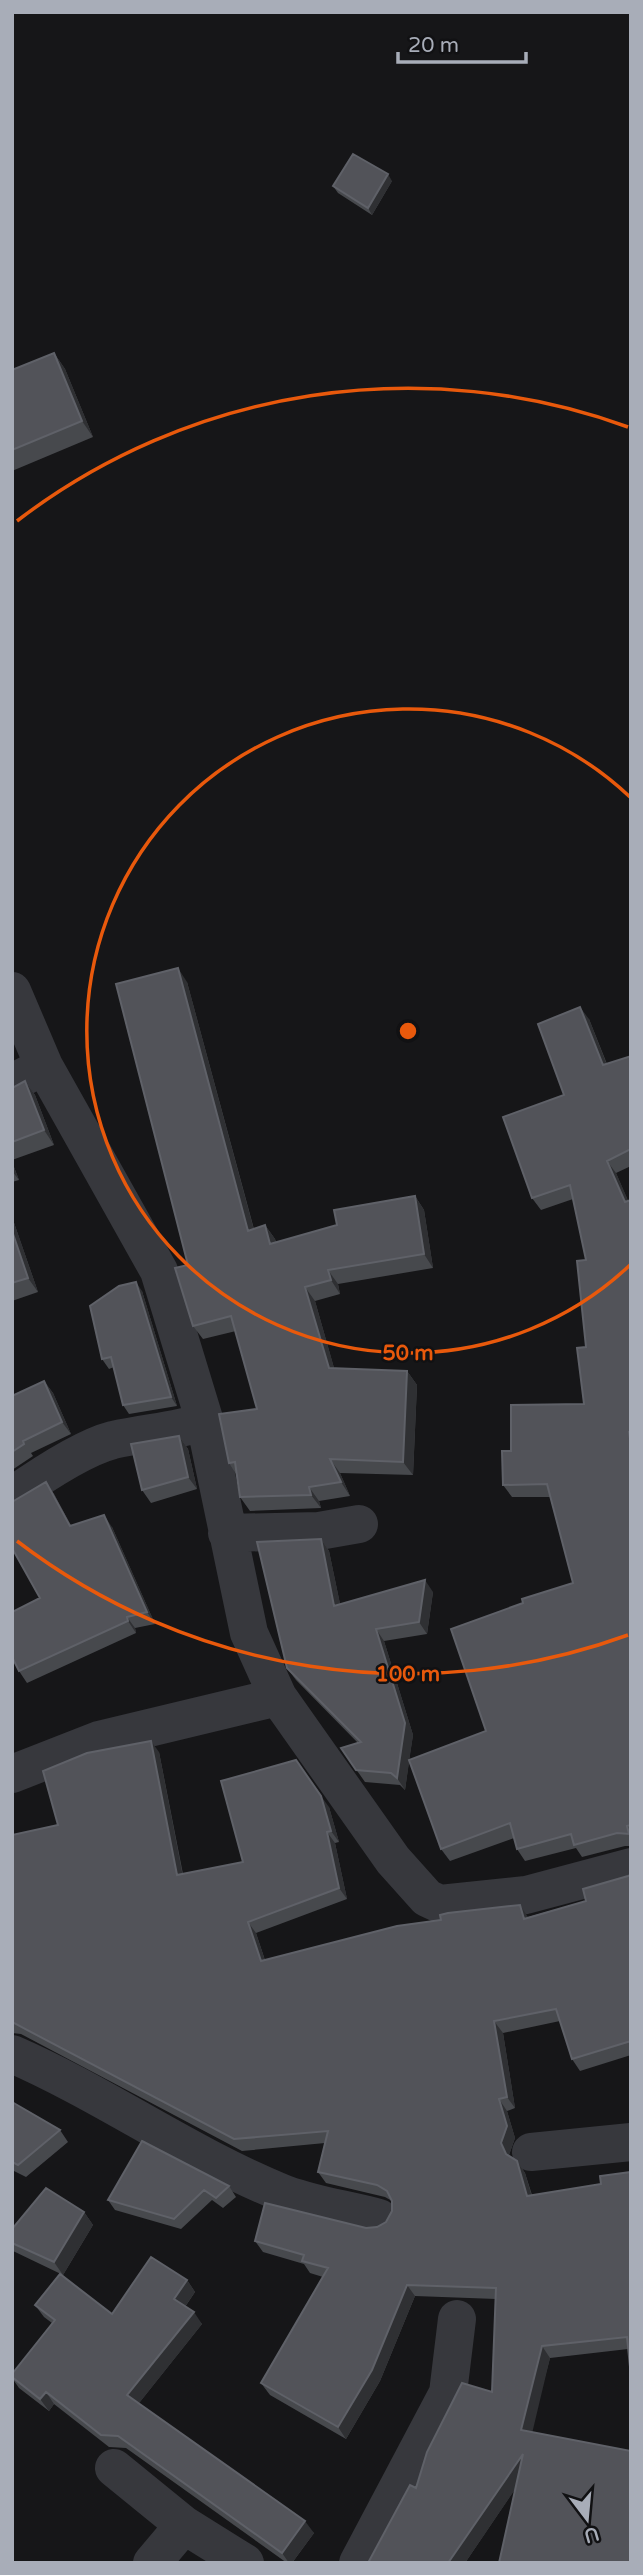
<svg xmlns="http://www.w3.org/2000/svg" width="643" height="2575" viewBox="0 0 643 2575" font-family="'Varela Round',sans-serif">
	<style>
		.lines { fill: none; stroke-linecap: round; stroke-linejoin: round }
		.minor { stroke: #37383d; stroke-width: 38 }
		.wall { fill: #47494d }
		.shaded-wall { fill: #2f3033 }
		.building { fill: #525359; stroke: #5f6168; stroke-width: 2 }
		.ring { fill: none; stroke: #e8590c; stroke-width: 3.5 }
		.centre { fill: #e8590c; stroke: #111113; stroke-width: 3.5 }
		.ring-label { font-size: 21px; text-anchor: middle; font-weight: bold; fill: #e8590c; stroke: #111113; stroke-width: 5; stroke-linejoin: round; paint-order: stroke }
	</style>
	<rect width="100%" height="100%" fill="#161618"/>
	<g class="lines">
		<path class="minor" d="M12 991 44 1066 159 1271 205 1422 249 1633 278 1697 393 1860 427 1898 440 1904 526 1895 631 1867
			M12 1083 44 1066
			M12 1496C39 1477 82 1448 113 1440 144 1433 174 1431 205 1422
			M227 1533 319 1531 359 1524
			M12 1774 99 1740 278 1697
			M12 2054C104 2094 187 2154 280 2192 311 2205 347 2209 379 2218
			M531 2152 631 2142
			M114 2468 184 2525 245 2563
			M152 2563 184 2525
			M358 2563 448 2393 457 2319"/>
	</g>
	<path class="wall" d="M392 181 372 215 338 193 333 186Z
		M54 353 65 369 93 437 12 471V370Z
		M187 982 254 1229 265 1225 275 1239 276 1242 337 1225 415 1196 424 1210 433 1268 338 1284 340 1294 315 1301 334 1368 407 1371 417 1385 413 1475 340 1473 350 1496 319 1501 321 1508 250 1511 240 1497 236 1474 229 1463 257 1409 236 1331 203 1339 193 1326 188 1265Z
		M589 1019 607 1064 631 1056V1166L616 1173 628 1201 631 1200V1846H625L582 1857 576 1848 525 1861 517 1849 514 1838 450 1861 441 1849 409 1761 405 1790 400 1785 365 1782 341 1748 358 1743 296 1680 287 1668 321 1539 329 1551 340 1604 433 1592 427 1634 384 1641 413 1735 409 1760 486 1731 523 1603 573 1583 550 1497H512L503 1485 511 1451 584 1404 586 1347V1260L573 1199 541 1210 532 1198 564 1095Z
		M25 1081 35 1095 54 1145 12 1160V1088Z
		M12 1162 19 1180 12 1182Z
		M12 1217 38 1292 12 1301Z
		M142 1291 177 1406 129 1414 123 1405 114 1367 109 1369 102 1359Z
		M44 1381 53 1393 71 1434 31 1453 33 1456 12 1470V1396Z
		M179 1436 188 1449 197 1489 151 1503 142 1490Z
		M46 1482 54 1494 71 1526 112 1527 155 1624 135 1628 136 1633 27 1683 19 1671 40 1598Z
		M159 1752 183 1874 243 1862 329 1807 339 1842 335 1843 347 1899 256 1933 265 1960 528 1917 586 1901 631 1875V2055L580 2071 572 2059 560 2021 503 2033 515 2108 507 2111 515 2138 509 2155 517 2161 525 2173 532 2195 601 2184 631 2172 628 2349 550 2358 515 2489 465 2563H368L416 2488 492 2392 496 2299 415 2296 380 2381 346 2439 270 2395 261 2383 323 2277 310 2273 304 2264 263 2252 255 2241 377 2227 386 2222 392 2211V2201L385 2197 326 2183 318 2172 325 2143 242 2151 21 2034 12 2033V1835L58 1825Z
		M12 2102 60 2130 68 2142 26 2177 12 2170Z
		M229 2186 236 2197 223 2208 212 2200 181 2229 115 2210 108 2200Z
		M84 2212 93 2225 63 2275 13 2251 12 2250V2229Z
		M187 2280 195 2292 185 2307 202 2324 139 2403 314 2533 292 2563H287L126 2448 109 2447 54 2404 49 2411 19 2388 12 2378V2374L52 2323 44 2317 35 2305 112 2314Z"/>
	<path class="shaded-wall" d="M388 174 392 181 372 215 368 208Z
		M54 353 65 369 93 437 82 421Z
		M178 968 187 982 258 1245 248 1231Z
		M580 1007 589 1019 612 1078 603 1065Z
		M25 1081 35 1095 54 1145 44 1130Z
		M607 1161 616 1173 631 1207 625 1202Z
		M12 1162 19 1180 12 1171Z
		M415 1196 424 1210 433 1268 424 1254Z
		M12 1217 38 1292 28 1278 12 1231Z
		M265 1225 275 1239 280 1258 270 1244Z
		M328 1270 338 1284 340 1294 331 1280Z
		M136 1282 142 1291 177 1406 171 1397Z
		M305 1287 315 1301 338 1382 329 1368Z
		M407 1371 417 1385 413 1475 403 1462Z
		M44 1381 53 1393 71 1434 62 1422Z
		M179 1436 188 1449 197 1489 188 1477Z
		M330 1459 340 1473 350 1496 341 1482Z
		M46 1482 54 1494 78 1538 70 1526Z
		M309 1487 319 1501 321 1508 311 1495Z
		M104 1515 112 1527 155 1624 147 1612Z
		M321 1539 329 1551 343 1618 334 1606Z
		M425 1580 433 1592 427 1634 419 1622Z
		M127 1617 135 1628 136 1633 128 1621Z
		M376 1629 384 1641 413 1735 405 1790 397 1778Z
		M151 1741 159 1752 185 1887 177 1875Z
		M321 1796 329 1807 339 1842 331 1831Z
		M327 1832 335 1843 347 1899 339 1888Z
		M520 1905 528 1917 532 1930 524 1919Z
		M248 1922 256 1933 269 1973 261 1961Z
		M494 2021 503 2033 515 2108 507 2097Z
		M499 2099 507 2111 515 2138 509 2155 514 2165 506 2154 501 2143Z
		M517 2161 525 2173 535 2207 527 2196Z
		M84 2212 93 2225 63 2275 54 2262Z
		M187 2280 195 2292 182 2311 174 2299Z
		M407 2285 415 2296 380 2381 346 2439 338 2427Z
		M194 2312 202 2324 136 2407 127 2395Z
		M542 2346 550 2358 530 2442 521 2430Z
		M46 2392 54 2404 49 2411 40 2399Z
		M523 2454 531 2466 465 2563H448Z
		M305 2521 314 2533 292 2563H289L282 2553Z"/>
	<path class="building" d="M353 154 388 174 368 208 333 186Z
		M54 353 82 421 12 450V370Z
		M178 968 248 1231 265 1225 270 1244 337 1225 334 1210 415 1196 424 1254 328 1270 331 1280 305 1287 329 1368 407 1371 403 1462 330 1459 341 1482 309 1487 311 1495 240 1497 235 1462 229 1463 219 1414 257 1409 231 1316 193 1326 175 1268 188 1265 116 984Z
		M580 1007 603 1065 631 1056V1149L607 1161 625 1202 631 1200V1432H629L631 1445V1825L627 1826 629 1834 617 1833 574 1845 571 1834 517 1849 510 1823 441 1849 409 1760 486 1731 451 1629 523 1603 522 1599 573 1583 547 1484 503 1485 502 1451H511V1405L584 1404 577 1348 586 1347 577 1261 586 1260 570 1185 532 1198 503 1117 564 1095 538 1024Z
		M25 1081 44 1130 12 1142V1088Z
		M12 1231 28 1278 12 1283Z
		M136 1282 171 1397 123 1405 111 1357 102 1359 90 1306 119 1286Z
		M44 1381 62 1422 23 1441 24 1444 12 1452V1396Z
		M179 1436 188 1477 142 1490 131 1444Z
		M46 1482 70 1526 104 1515 147 1612 127 1617 128 1621 19 1671 12 1657V1612L40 1598 12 1548V1502Z
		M321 1539 334 1606 425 1580 419 1622 376 1629 405 1723 397 1778 391 1773 356 1770 341 1748 361 1742 287 1668 257 1542Z
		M151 1741 177 1875 243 1862 221 1781 296 1760 321 1796 331 1831 327 1832 339 1888 248 1922 261 1961 397 1926 441 1920 440 1915 448 1913 520 1905 524 1919 586 1901 583 1889 628 1876 631 1875V2041L572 2059 556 2009 494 2021 507 2097 499 2099 507 2126 501 2143 506 2154 517 2161 527 2196 601 2184 600 2176 631 2172V2377L627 2337 542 2346 521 2430 631 2451V2563H499L523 2454 448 2563H368L410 2485 416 2488 427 2452 462 2383 492 2392 496 2288 407 2285 372 2370 338 2427 261 2383 328 2268 302 2261 304 2255 255 2241 265 2203 366 2228 377 2227 386 2222 392 2211V2201L387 2191 377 2185 318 2172 328 2131 234 2139 12 2022V1835L58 1825 43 1771 87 1753Z
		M12 2102 60 2130 18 2165 12 2162Z
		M142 2141 229 2186 216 2198 204 2190 174 2219 108 2200Z
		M46 2188 84 2212 54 2262 12 2243V2229Z
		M151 2257 187 2280 174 2299 194 2312 127 2395 305 2521 282 2553 118 2436 101 2435 46 2392 40 2399 12 2377V2374L55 2320 35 2305 60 2274 112 2314Z"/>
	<g class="ring">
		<path d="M630 1265A322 322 0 1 1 630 797"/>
		<path d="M628 1635A643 643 0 0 1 17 1541M17 521A643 643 0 0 1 628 427"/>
	</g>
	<circle cx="408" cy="1031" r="10" class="centre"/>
	<g class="ring-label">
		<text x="408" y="1360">50 m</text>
		<text x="408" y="1681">100 m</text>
	</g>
	<rect width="643" height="2575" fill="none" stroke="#a8adb8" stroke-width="28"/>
	<g transform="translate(587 2519) rotate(164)" stroke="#111113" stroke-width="5" paint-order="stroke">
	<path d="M0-5L12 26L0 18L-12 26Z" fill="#a8adb8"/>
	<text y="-10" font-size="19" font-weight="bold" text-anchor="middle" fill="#a8adb8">U</text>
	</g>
	<path d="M398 52v10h128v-10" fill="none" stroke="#a8adb8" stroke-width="3.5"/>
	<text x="408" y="52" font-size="21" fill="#a8adb8" stroke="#111113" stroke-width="5" paint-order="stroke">20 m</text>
</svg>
